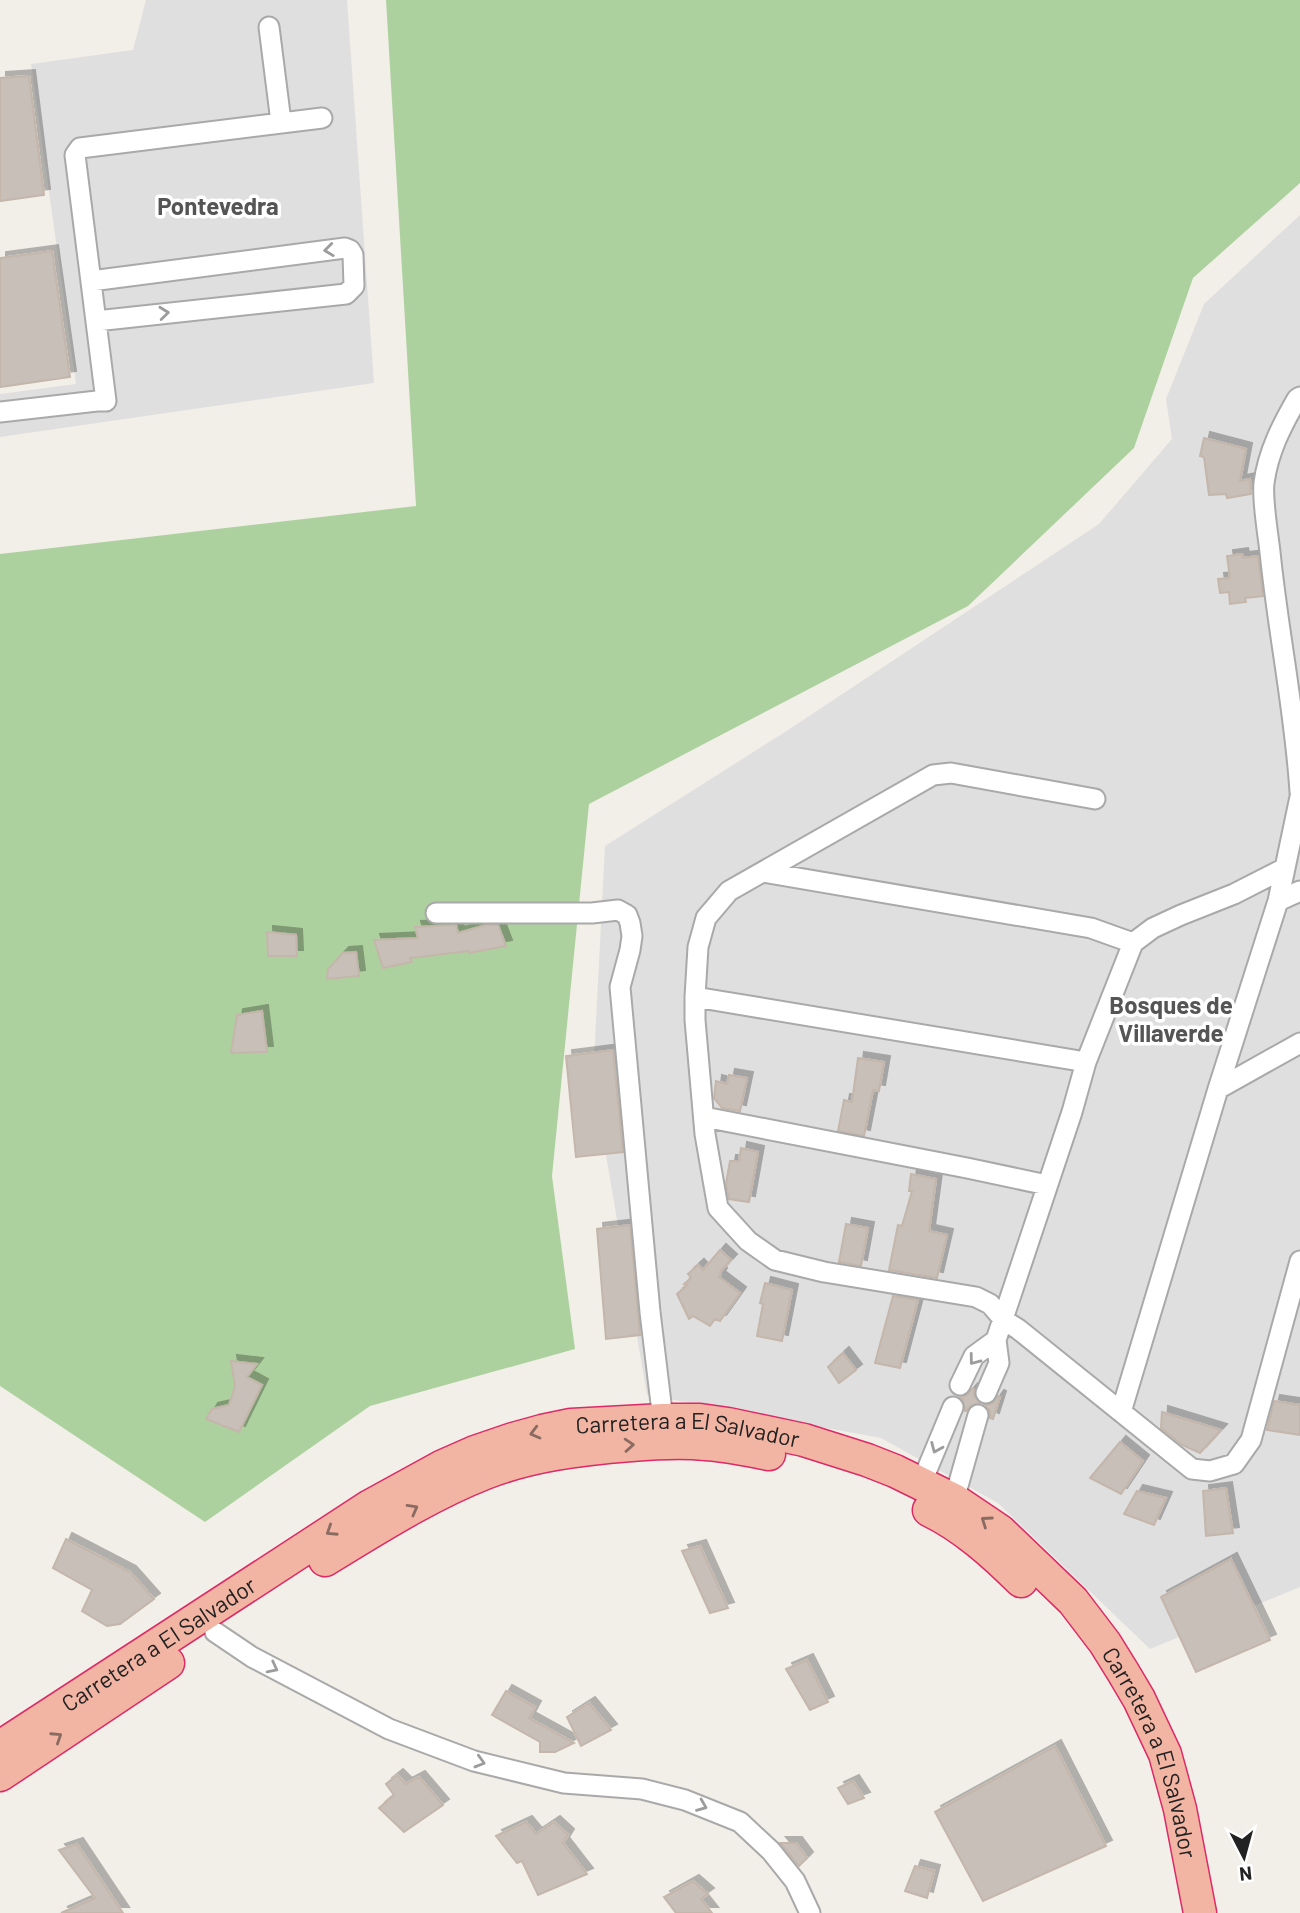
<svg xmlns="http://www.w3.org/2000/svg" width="1300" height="1913" viewBox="0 0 1300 1913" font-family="Barlow,sans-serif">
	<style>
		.residential { fill: #e0dfdf }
		.forest { fill: #add19e }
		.building { fill: #c7bfb8; stroke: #c4b6ab; stroke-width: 2; filter: url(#shadow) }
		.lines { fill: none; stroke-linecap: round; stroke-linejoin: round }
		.minor-casing { stroke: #a9a9a9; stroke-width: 23 }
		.trunk-casing { stroke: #dc2a67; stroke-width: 35 }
		.minor { stroke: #fff; stroke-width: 19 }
		.trunk { stroke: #f2b4a3; stroke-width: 32 }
		.oneway { stroke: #9c9c9c }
		.oneway2 { stroke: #8a6b62 }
		.labels { text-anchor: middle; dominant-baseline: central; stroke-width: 7; stroke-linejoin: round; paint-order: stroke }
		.street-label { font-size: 23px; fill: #222; stroke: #fff }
		.neighbourhood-label { font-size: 24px; font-weight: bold; fill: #555; stroke: #fff }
	</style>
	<defs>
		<filter id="shadow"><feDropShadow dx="6" dy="-6" stdDeviation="0" flood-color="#0004"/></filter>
	</defs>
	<rect width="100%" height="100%" fill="#f2efe9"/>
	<path class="residential" d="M146 0H347L374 383 0 437V394L76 384 31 64 133 50Z
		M1300 215V1587L1150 1649 998 1503 881 1438 647 1395 593 1079 605 846 785 732 1099 524 1172 439 1166 399 1204 304Z"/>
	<path class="forest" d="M386 0H1300V183L1193 278 1134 448 968 606 589 804 552 1176 575 1349 370 1406 205 1522 0 1386V554L416 506Z"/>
	<path class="building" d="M29 76 44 195 0 201V78Z
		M52 251 70 377 0 387V258Z
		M1204 438 1246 449 1240 481 1250 479 1251 494 1227 498 1226 494 1209 495 1204 457 1200 456Z
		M1242 554 1243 558 1258 556 1263 596 1245 598 1246 602 1230 604 1229 592 1220 593 1218 579 1230 578 1227 556Z
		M456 925 458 933 486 925H498L506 946 469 953V951L410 958 412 962 383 968 374 940 418 938 415 927Z
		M267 932 296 935 297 956H268Z
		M356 952 359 976 327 979 328 969 343 953Z
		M262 1011 267 1052 231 1053 237 1015Z
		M613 1050 623 1152 576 1157 566 1056Z
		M858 1058 884 1062 879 1091 873 1090 864 1136 838 1131 844 1100 852 1102Z
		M729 1075 747 1078 740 1111 722 1108 714 1098 716 1081 727 1084Z
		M741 1148 758 1152 749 1202 729 1199 726 1184 730 1161H739Z
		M911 1174 936 1179 929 1231 947 1235 937 1278 889 1270 898 1225 902 1226 912 1191H909Z
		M846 1224 868 1228 861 1266 839 1262Z
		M630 1225 640 1335 606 1339 597 1229Z
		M720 1250 731 1260 720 1272 721 1274 719 1277 740 1293 720 1321 715 1319 710 1326 693 1316 689 1319 677 1294 687 1285 684 1284 691 1278 688 1274 698 1265 703 1270Z
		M765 1283 792 1290 782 1341 757 1336 763 1304 760 1303Z
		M893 1296 918 1300 900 1368 875 1363Z
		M843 1353 856 1370 839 1383 828 1367Z
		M231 1361 257 1364 247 1377 262 1385 239 1432 206 1419 212 1409 229 1405 235 1386Z
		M972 1389H974V1395L980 1403 970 1406 966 1411H965L963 1400 960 1397 967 1395Z
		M998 1396 1000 1397 993 1419 990 1418V1411L984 1405 993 1403Z
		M1274 1401 1300 1405V1435L1267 1430Z
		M1162 1412 1221 1430 1200 1453 1182 1445 1161 1428Z
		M1120 1442 1143 1461 1121 1494 1090 1478Z
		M1226 1488 1233 1533 1206 1536 1203 1491Z
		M1137 1491 1166 1498 1154 1525 1124 1514Z
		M66 1539 130 1572 154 1599 120 1624 107 1626 82 1611 92 1590 53 1568Z
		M700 1546 728 1608 710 1613 682 1551Z
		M1231 1559 1270 1640 1196 1672 1161 1597Z
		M807 1660 828 1702 810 1710 786 1669Z
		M506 1691 535 1707 529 1718 574 1743 555 1752H540V1742L492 1715Z
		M589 1703 611 1730 581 1746 567 1717Z
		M1055 1746 1106 1846 983 1901 935 1812Z
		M397 1775 406 1784 419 1777 443 1805 404 1832 379 1808 394 1795 386 1784Z
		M853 1781 864 1798 848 1804 838 1788Z
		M526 1822 536 1834 554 1822 568 1835 563 1843 587 1874 538 1895 522 1861 517 1863 496 1836Z
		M780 1843H796L807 1858 799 1866Z
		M77 1844 123 1913H61L95 1898 59 1850Z
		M915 1866 934 1871 927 1898 905 1891Z
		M693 1881 708 1894 701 1899 712 1913H676L664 1897Z"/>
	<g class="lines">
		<defs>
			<path id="minor" d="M269 27 281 122
				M91 281 345 248 350 250 353 255 354 286 346 294 96 321
				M1300 397 1297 399C1282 425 1268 452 1264 483 1262 500 1268 534 1270 552 1278 632 1295 711 1300 792
				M0 412 97 401H106L75 155 80 148 322 118
				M1095 799 951 773 933 775 729 891 706 918 698 947 695 997V1020L705 1134 718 1208 748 1241 775 1260 824 1272 976 1297 990 1304 1004 1320 1018 1329 1192 1469 1210 1471 1234 1464 1251 1440 1300 1261
				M763 872 1091 928 1133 943
				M1278 901 1300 891
				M436 913H592L618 910 627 915 630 923 632 936 630 950 620 987 650 1312 663 1420
				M695 997 1086 1062
				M1218 1089 1300 1043
				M704 1117 967 1168 1047 1185
				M960 1385 974 1356 996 1340
				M986 1393 999 1363 996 1340 1072 1112 1086 1062 1133 943 1153 928 1181 915 1234 894 1285 868 1300 797
				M1121 1412 1218 1089 1278 901 1285 868
				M921 1484 953 1407
				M954 1500 978 1415
				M215 1632 252 1657 389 1729 474 1761 564 1783 642 1789 685 1800 740 1822 771 1851 795 1881 810 1913"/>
			<g id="trunk">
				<path d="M929 1510C964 1527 994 1554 1021 1581"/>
				<path d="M325 1560C376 1529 429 1495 485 1473 531 1455 581 1449 631 1445 655 1443 681 1441 705 1444 727 1445 748 1450 769 1454"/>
				<path id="s1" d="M0 1747 370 1506 441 1467 475 1452 513 1439 542 1431 571 1425 663 1420H700L728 1424 804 1440 867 1460 895 1471 954 1500 1000 1531 1073 1601 1105 1643 1123 1672 1139 1699 1165 1754 1180 1809 1200 1913"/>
				<path d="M0 1775 168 1663"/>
			</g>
		</defs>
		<use href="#minor" class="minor-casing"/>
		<use href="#trunk" class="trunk-casing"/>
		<use href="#minor" class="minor"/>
		<use href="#trunk" class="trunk"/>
	</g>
	<defs><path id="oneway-chevron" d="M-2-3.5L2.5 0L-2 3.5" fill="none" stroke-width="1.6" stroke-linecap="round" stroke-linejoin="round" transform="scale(1.75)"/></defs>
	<g class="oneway">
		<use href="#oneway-chevron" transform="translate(329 250) rotate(173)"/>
		<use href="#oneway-chevron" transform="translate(164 313) rotate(-6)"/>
		<use href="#oneway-chevron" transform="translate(974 1360) rotate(127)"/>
		<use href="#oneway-chevron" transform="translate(936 1448) rotate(113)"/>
		<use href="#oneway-chevron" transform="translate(273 1668) rotate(27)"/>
		<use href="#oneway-chevron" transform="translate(480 1762) rotate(16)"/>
		<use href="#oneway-chevron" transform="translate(702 1806) rotate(22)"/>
	</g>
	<g class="oneway2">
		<use href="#oneway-chevron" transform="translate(535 1433) rotate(165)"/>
		<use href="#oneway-chevron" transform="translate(629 1445) rotate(-4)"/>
		<use href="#oneway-chevron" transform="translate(413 1509) rotate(-29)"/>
		<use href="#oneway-chevron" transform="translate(986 1521) rotate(-145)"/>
		<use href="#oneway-chevron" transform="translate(331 1531) rotate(147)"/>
		<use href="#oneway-chevron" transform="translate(57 1737) rotate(-33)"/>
	</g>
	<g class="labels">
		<g class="street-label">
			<text stroke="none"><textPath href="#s1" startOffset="777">Carretera a El Salvador</textPath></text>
			<text stroke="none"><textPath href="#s1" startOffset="189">Carretera a El Salvador</textPath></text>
			<text stroke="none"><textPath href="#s1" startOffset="1386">Carretera a El Salvador</textPath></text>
		</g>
		<g class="neighbourhood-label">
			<text x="218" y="205">Pontevedra</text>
			<text x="1171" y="1004">Bosques de<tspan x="1171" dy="28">Villaverde</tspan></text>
		</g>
	</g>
	<g transform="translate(1244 1857) rotate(174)" stroke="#ffffff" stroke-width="5" paint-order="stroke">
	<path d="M0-5L12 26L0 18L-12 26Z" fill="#222222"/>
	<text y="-10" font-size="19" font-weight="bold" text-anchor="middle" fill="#222222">N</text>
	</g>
</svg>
